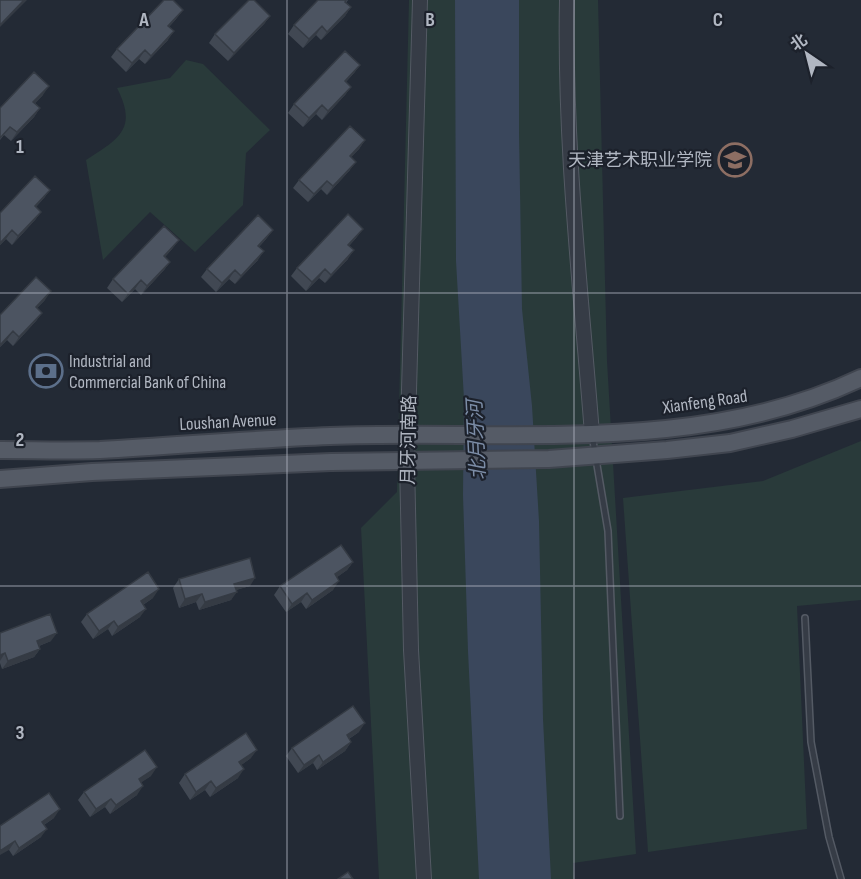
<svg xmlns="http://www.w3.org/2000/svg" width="861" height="879" viewBox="0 0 861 879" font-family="'Sofia Sans Condensed','Noto Sans SC',sans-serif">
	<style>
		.green { fill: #293a3a }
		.water { fill: #3a475c }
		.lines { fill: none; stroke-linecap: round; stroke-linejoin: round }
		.service-casing { stroke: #545a64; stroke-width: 8 }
		.tertiary-casing { stroke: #545a64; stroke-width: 16 }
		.primary-casing { stroke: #40454f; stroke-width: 20 }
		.service { stroke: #363c46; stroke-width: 5 }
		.tertiary { stroke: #363c46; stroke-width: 14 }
		.primary { stroke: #555b66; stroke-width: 16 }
		.wall { fill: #414853 }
		.shaded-wall { fill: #353b44 }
		.building { fill: #4c5461; stroke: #353b44; stroke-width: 1.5 }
		.grid { fill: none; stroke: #b1b7c2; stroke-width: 1.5; stroke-opacity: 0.55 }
		.labels { text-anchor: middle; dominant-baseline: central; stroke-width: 4.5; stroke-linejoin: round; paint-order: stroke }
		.poi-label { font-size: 18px; fill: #b1b7c2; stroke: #1c212b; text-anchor: end }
		.street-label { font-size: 18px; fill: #b1b7c2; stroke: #1c212b }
		.water-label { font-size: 20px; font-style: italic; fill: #7c8da7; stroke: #1c212b }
		.grid-label { font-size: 20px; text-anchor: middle; font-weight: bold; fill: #b1b7c2; stroke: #1c212b; stroke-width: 4.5; stroke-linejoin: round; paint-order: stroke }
	</style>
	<rect width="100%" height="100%" fill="#232a35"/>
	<path class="green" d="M409 0H598L607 361 636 854 573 863 574 879H379L361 528 397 492Z
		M186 60 203 64 270 130 246 153 243 205 195 252 150 212 103 260 86 160C119 139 138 129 117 88L170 78Z
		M861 441V600L797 606 807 829 648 852 623 498 763 481Z"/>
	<path class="water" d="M455 0H519V132L522 309 532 406 539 521 543 719 551 879H479L468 651 463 495 464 399 456 261Z"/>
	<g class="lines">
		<defs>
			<path id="service" d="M592 435 608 531 620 816
				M805 618 811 742 829 837 841 879"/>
			<path id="tertiary" d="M420 0 407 461 411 650 424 879
				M567 0C564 145 581 290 592 434"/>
			<path id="primary" d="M0 450C33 450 67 451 100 450 176 446 253 439 330 436 505 429 698 456 861 378
				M0 479 92 472 331 462 549 459 667 450 730 443 792 429 861 409"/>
		</defs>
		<use href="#service" class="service-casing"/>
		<use href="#tertiary" class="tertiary-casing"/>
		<use href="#primary" class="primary-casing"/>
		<use href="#service" class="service"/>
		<use href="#tertiary" class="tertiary"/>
		<use href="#primary" class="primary"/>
	</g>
	<path class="wall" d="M318 0H348L346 3 351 7 345 16 321 40 316 35 303 48 288 34 294 25Z
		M270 16 264 24 228 61 209 43 215 34Z
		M177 18 169 27 168 40 145 64 139 59 126 72 111 57 117 49Z
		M360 65 354 73 346 82 351 87 345 95 322 120 316 114 303 127 288 113 294 104Z
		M43 95 35 103 40 108 34 117 11 141 4 135 0 140V108Z
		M365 140 359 149 351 157 350 170 327 195 321 189 308 202 293 188 299 180Z
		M50 190 44 198 36 207 41 212 35 220 12 245 6 239 0 245V213Z
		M357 237 349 246 348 259 325 283 319 278 306 291 291 276 297 268Z
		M267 238 259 247 258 260 235 284 229 279 216 292 201 277 207 269Z
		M173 248 165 257 170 262 164 270 141 295 135 289 122 302 107 288 113 279Z
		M45 300 37 308 42 313 36 321 13 346 7 340 0 347V315Z
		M353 562 347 570 337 577 333 590 306 609 301 602 286 612 274 595 280 586Z
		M179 579 250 586 236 590 231 600 199 610 196 602 179 608 173 588Z
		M153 598 143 605 140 617 112 636 108 629 93 639 81 622 87 614Z
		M0 633 51 641 39 646 40 649 34 657 2 669 0 663Z
		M359 732 349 739 351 742 345 751 317 770 313 763 298 773 286 756 292 748Z
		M251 758 241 765 238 778 210 797 205 790 190 800 179 783 185 774Z
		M151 776 141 782 137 795 110 814 105 807 90 817 78 800 84 792Z
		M54 818 44 825 41 837 13 856 9 850 0 826Z"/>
	<path class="shaded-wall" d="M24 0H27L0 27V25Z
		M351 7 345 16 321 40 327 32Z
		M183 10 177 18 162 34 168 26Z
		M270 16 264 24 228 61 234 53Z
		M322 26 316 35 303 48 309 39Z
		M174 31 168 40 145 64 151 56Z
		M145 50 139 59 126 72 132 63Z
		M360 65 354 73 339 89 345 81Z
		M49 86 43 95 28 111 33 102Z
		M351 87 345 95 322 120 328 111Z
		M322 105 316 114 303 127 309 118Z
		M40 108 34 117 11 141 17 132Z
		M365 140 359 149 344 165 350 156Z
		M356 162 350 170 327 195 333 186Z
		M327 181 321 189 308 202 314 194Z
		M50 190 44 198 29 214 35 206Z
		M41 212 35 220 12 245 18 236Z
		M363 229 357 237 342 253 348 245Z
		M12 230 6 239 0 245V243Z
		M273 230 267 238 252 254 258 246Z
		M179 240 173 248 158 264 164 256Z
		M354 250 348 259 325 283 331 275Z
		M264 251 258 260 235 284 241 276Z
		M170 262 164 270 141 295 147 286Z
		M325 269 319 278 306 291 312 282Z
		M235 270 229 279 216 292 222 283Z
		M141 280 135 289 122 302 128 294Z
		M51 291 45 300 30 315 36 307Z
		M42 313 36 321 13 346 19 337Z
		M13 331 7 340 0 347V345Z
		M353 562 347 570 329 583 335 574Z
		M255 578 250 586 228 592 234 584Z
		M339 581 333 590 306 609 312 600Z
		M159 589 153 598 135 610 141 601Z
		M237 592 231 600 199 610 205 602Z
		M307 593 301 602 286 612 292 604Z
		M202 594 196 602 179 608 185 599Z
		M146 609 140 617 112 636 118 627Z
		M114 621 108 629 93 639 99 631Z
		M57 633 51 641 31 649 37 641Z
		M40 649 34 657 2 669 8 661Z
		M5 653 0 661V655Z
		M365 723 359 732 341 744 347 735Z
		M351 742 345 751 317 770 323 762Z
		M257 750 251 758 233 771 239 762Z
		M319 755 313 763 298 773 304 765Z
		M157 767 151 776 133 788 139 779Z
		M244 769 238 778 210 797 216 788Z
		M211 781 205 790 190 800 196 792Z
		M143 786 137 795 110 814 116 805Z
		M111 799 105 807 90 817 96 809Z
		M60 809 54 818 36 830 42 822Z
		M47 829 41 837 13 856 19 848Z
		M15 841 9 850 0 855V851Z"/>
	<path class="building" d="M0 0H24L0 25Z
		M164 0H173L183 10 168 26 174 31 151 56 145 50 132 63 117 49Z
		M249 0H254L270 16 234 53 215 34Z
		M318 0H346L345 2 351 7 327 32 322 26 309 39 294 25Z
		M345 51 360 65 345 81 351 87 328 111 322 105 309 118 294 104Z
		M34 72 49 86 33 102 40 108 17 132 10 127 0 138V108Z
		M350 126 365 140 350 156 356 162 333 186 327 181 314 194 299 180Z
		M35 176 50 190 35 206 41 212 18 236 12 230 0 243V213Z
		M348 214 363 229 348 245 354 250 331 275 325 269 312 282 297 268Z
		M258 215 273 230 258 246 264 251 241 276 235 270 222 283 207 269Z
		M164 226 179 240 164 256 170 262 147 286 141 280 128 294 113 279Z
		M36 277 51 291 36 307 42 313 19 337 13 331 0 345V315Z
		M341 545 353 562 335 574 339 581 312 600 307 593 292 604 280 586Z
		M250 558 255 578 234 584 237 592 205 602 202 594 185 599 179 579Z
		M148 572 159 589 141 601 146 609 118 627 114 621 99 631 87 614Z
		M50 614 57 633 37 641 40 649 8 661 5 653 0 655V633Z
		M353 706 365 723 347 735 351 742 323 762 319 755 304 765 292 748Z
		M246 733 257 750 239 762 244 769 216 788 211 781 196 792 185 774Z
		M145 750 157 767 139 779 143 786 116 805 111 799 96 809 84 792Z
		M49 793 60 809 42 822 47 829 19 848 15 841 0 851V826Z
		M348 872 353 879H338Z"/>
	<path class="grid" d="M287 0V879M574 0V879M0 293H861M0 586H861"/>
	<defs>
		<symbol id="school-ring" viewBox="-11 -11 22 22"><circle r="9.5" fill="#1c212b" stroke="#8d6e63" stroke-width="1.5"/><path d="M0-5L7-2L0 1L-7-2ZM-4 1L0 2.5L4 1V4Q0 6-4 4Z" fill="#8d6e63"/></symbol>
		<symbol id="bank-ring" viewBox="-11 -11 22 22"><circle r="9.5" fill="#1c212b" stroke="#5c6f8a" stroke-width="1.5"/><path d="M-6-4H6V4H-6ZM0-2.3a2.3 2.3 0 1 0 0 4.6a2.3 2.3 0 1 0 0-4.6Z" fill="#5c6f8a"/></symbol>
	</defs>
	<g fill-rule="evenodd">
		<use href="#school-ring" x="716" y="141" width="38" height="38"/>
		<use href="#bank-ring" x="27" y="352" width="38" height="38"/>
	</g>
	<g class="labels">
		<g class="poi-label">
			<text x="712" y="160">天津艺术职业学院</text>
			<text x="69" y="361" text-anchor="start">Industrial and<tspan x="69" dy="21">Commercial Bank of China</tspan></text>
		</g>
		<g class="street-label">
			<text transform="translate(705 402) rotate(-8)">Xianfeng Road</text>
			<text transform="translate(228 422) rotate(-3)">Loushan Avenue</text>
			<text transform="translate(409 440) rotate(-89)">月牙河南路</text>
		</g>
		<g class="water-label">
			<text transform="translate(477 440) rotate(-93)">北月牙河</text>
		</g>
	</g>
	<g class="grid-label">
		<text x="144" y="26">A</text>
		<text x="430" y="26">B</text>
		<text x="718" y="26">C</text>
		<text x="20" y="153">1</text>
		<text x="20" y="446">2</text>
		<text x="20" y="739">3</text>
	</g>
	<g transform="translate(807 54) rotate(325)" stroke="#1c212b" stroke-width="4.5" paint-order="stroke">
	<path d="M0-4.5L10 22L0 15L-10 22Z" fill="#b1b7c2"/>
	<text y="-9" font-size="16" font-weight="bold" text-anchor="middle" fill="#b1b7c2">北</text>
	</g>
</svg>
